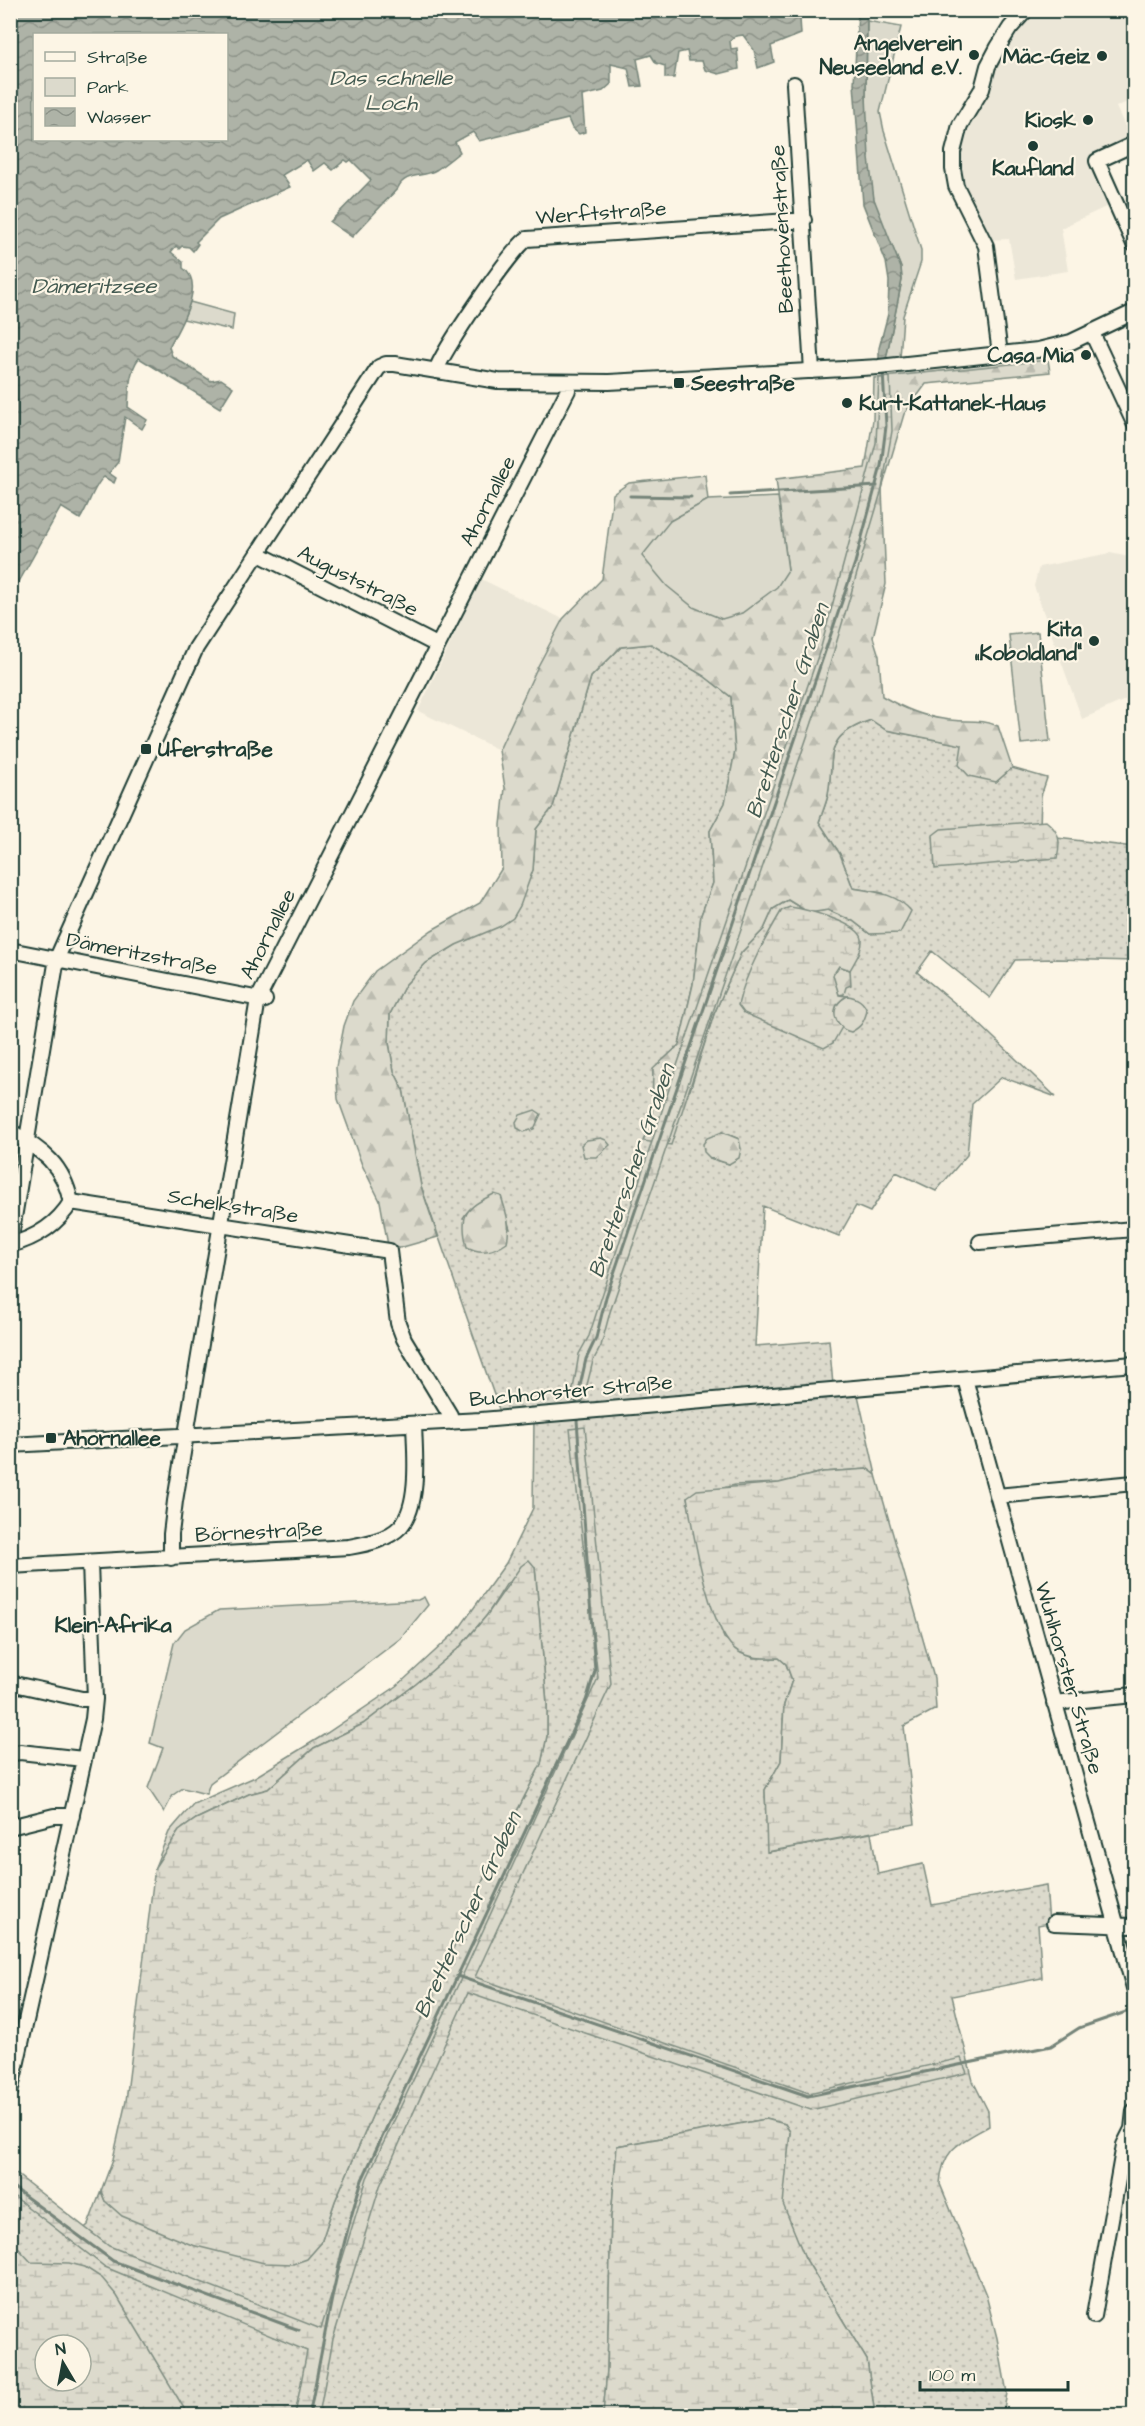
<svg xmlns="http://www.w3.org/2000/svg" width="1145" height="2426" viewBox="0 0 1145 2426" font-family="'Architects Daughter',sans-serif">
	<style>
		.built { fill: #ece7d8 }
		.grass { fill: url(#grass-dots); stroke: #7e8c80; stroke-width: 1.5; fill-rule: evenodd }
		.forest { fill: url(#forest-firs); stroke: #7e8c80; stroke-width: 1.5 }
		.wetland { fill: url(#wetland-marsh); stroke: #7e8c80; stroke-width: 1.5; fill-rule: evenodd }
		.green { fill: #dcdacc; stroke: #7e8c80; stroke-width: 1.5 }
		.water { fill: url(#water-waves); stroke: #758479; stroke-width: 1.5; fill-rule: evenodd }
		.lines { fill: none; stroke-linecap: round; stroke-linejoin: round }
		.stream { stroke: #758479; stroke-width: 3 }
		.minor-casing { stroke: #1f3d34; stroke-width: 18 }
		.minor { stroke: #fcf5e5; stroke-width: 14 }
		.poi-dot { fill: #1f3d34; stroke: #fcf5e5; stroke-width: 2 }
		.labels { text-anchor: middle; dominant-baseline: central; stroke-width: 4.5; stroke-linejoin: round; paint-order: stroke }
		.poi-label { font-size: 21px; font-weight: bold; fill: #1f3d34; stroke: #fcf5e5; text-anchor: end }
		.street-label { font-size: 21px; fill: #1f3d34; stroke: #fcf5e5 }
		.water-label { font-size: 22px; font-style: italic; fill: #435a51; stroke: #fcf5e5 }
		.neighbourhood-label { font-size: 22px; font-weight: bold; fill: #1f3d34; stroke: #fcf5e5 }
	</style>
	<defs>
		<pattern id="grass-dots" width="8" height="8" patternUnits="userSpaceOnUse" patternTransform="scale(1.5)"><rect width="8" height="8" fill="#dcdacc"/><path d="M2 2h.1M6 6h.1" fill="none" stroke="#bcbcb0" stroke-width="1.8" stroke-linecap="round"/></pattern>
		<pattern id="forest-firs" width="22" height="20" patternUnits="userSpaceOnUse" patternTransform="scale(1.5)"><rect width="22" height="20" fill="#dcdacc"/><path d="M5 1l3.5 6h-7zM16 11l3.5 6h-7z" fill="#bcbcb0"/></pattern>
		<pattern id="wetland-marsh" width="20" height="14" patternUnits="userSpaceOnUse" patternTransform="scale(1.5)"><rect width="20" height="14" fill="#dcdacc"/><path d="M1 5h8M5 5V1M11 12h8M15 12V8" fill="none" stroke="#bcbcb0"/></pattern>
		<pattern id="water-waves" width="16" height="10" patternUnits="userSpaceOnUse" patternTransform="scale(1.5)"><rect width="16" height="10" fill="#aeb3a7"/><path d="M0 5q4-4 8 0t8 0" fill="none" stroke="#8d9389"/></pattern>
	</defs>
	<rect width="100%" height="100%" fill="#fcf5e5"/>
	<filter id="ink" filterUnits="userSpaceOnUse"><feTurbulence type="fractalNoise" baseFrequency=".0167" numOctaves="2"/><feDisplacementMap in="SourceGraphic" scale="12" xChannelSelector="R" yChannelSelector="G"/><feConvolveMatrix kernelMatrix="1 2 1 2 8 2 1 2 1" color-interpolation-filters="sRGB"/></filter>
	<g filter="url(#ink)">
		<path class="built" d="M1034 11H1134V99L1116 107 1131 139 1090 158 1112 204 1061 228 1068 271 1016 279 1009 239 988 240 960 186 958 149 961 132 985 95 998 63 1012 37Z
			M1110 553 1129 557 1134 554V696L1082 719 1034 586 1039 567Z
			M481 579 563 619 537 668 499 750 418 711Z"/>
		<path class="grass" d="M651 644 704 676 731 697 735 751 725 803 710 831 713 883 701 915 693 984 679 1045 653 1070 652 1117 644 1141 690 1090 714 1014 741 953 764 929 773 909 788 900 809 913 827 910 853 921 870 934 883 893 853 888 840 854 819 822C822 813 826 804 828 795 835 753 822 737 871 720L886 730 963 745 996 782 1012 768 1047 778 1041 796 1040 828 1048 837 1134 847V961L1055 959 1015 960 990 998 932 951 917 972 973 1018 1056 1097 1002 1077 972 1104 967 1155 936 1191 896 1172 870 1212 856 1206 839 1236 763 1206 755 1346 829 1340 834 1396 858 1395 876 1475 868 1469 823 1472 779 1483 735 1485 687 1497 705 1583 724 1638 753 1658H779L786 1664 792 1680 784 1705 781 1761 765 1790 768 1852 871 1833 878 1874 923 1864 932 1905 1046 1885 1049 1923 1038 1925 1042 1978 952 1996 973 2081 988 2111 989 2126C961 2142 942 2148 940 2184L986 2295 997 2338 1007 2393 1003 2415H875L867 2360 805 2258 782 2204 790 2132 785 2124 766 2119 617 2146 611 2218 607 2370 603 2415H11L10 2178 80 2232 88 2225 101 2191 105 2201 321 2243 335 2201 376 2107 426 2010 491 1862 541 1764 547 1736V1704L535 1567 507 1583 487 1615 460 1647 416 1684 363 1724 314 1748 268 1789 249 1794 196 1819 179 1831 155 1867 169 1832 193 1804 255 1777 327 1733 397 1686 458 1630 506 1563 533 1508 534 1416 501 1415 421 1186 403 1089 394 1071 389 1043 390 1014 405 985 426 963 456 945 533 870 536 829 553 807 591 677 621 647ZM722 1132 739 1139 729 1164 710 1158ZM500 1196 510 1229 463 1218C472 1203 484 1200 500 1196ZM45 2345H81V2381H45Z"/>
		<path class="forest" d="M1048 360 1050 372 926 384 904 414 882 489 886 584 873 637 879 656 882 696C901 707 920 716 943 719 962 723 980 718 998 726L1012 768 996 782 969 776 959 765 962 745 886 730 871 720C822 737 835 753 828 795 826 804 822 813 819 822L840 854 853 888C875 892 896 893 911 911L900 933 870 934 853 921 828 910 809 913 788 900 773 909 764 929 741 953 714 1014 671 1145 643 1141 652 1117 653 1069 679 1045 693 984 701 915 713 883 710 831 725 803 735 751 731 697 704 676 651 644 621 647 591 677 553 807 536 829 533 870 520 906 513 918 501 926 456 945 426 963 405 985 390 1014 389 1043 394 1071 403 1089 421 1186 438 1237 389 1251 380 1201 362 1165 338 1099 336 1067 344 1026 353 1001 375 971 432 930 480 903 502 868 501 825 505 788 499 750 537 668 563 619 602 579 613 494 629 483 705 475 708 500 670 521 788 570 776 479 865 468 873 420 874 378Z
			M839 966 850 970 851 985 846 987 844 994 839 995 832 975Z
			M847 996C857 997 864 1002 867 1011 864 1022 861 1027 851 1032 831 1027 828 1006 847 996Z
			M535 1110 541 1114 534 1129 524 1132 517 1128 516 1122 520 1115Z
			M722 1132 739 1139 741 1149 739 1158 729 1164 710 1158 704 1152 703 1144 707 1138Z
			M601 1138 606 1140 610 1145 597 1157H584L581 1145 587 1140Z
			M494 1194 501 1196C506 1212 511 1225 507 1242 494 1251 482 1255 467 1247 459 1215 465 1208 494 1194Z"/>
		<path class="wetland" d="M890 377 892 431 882 489 817 708 610 1312 601 1346 593 1361 583 1401H571L579 1354 589 1336 670 1086 821 647 876 443 879 378Z
			M1046 821C1060 832 1061 842 1057 858L935 869 933 835 941 829Z
			M790 907C805 909 860 923 862 939 863 950 855 961 850 970L839 966 833 975 839 995 847 996C834 1003 830 1016 842 1027L833 1043 824 1048 744 1013 738 1005C746 972 765 939 782 910Z
			M585 1427 611 1684 475 1977 809 2093 961 2058 967 2073 811 2110 468 1993 380 2186 333 2339 319 2415H295L307 2351 105 2267 11 2194V2170L109 2246 321 2329 367 2178 465 1970 598 1678 570 1429Z
			M868 1469 876 1475 934 1678 936 1709 904 1726 915 1824 767 1852 765 1790 781 1761 784 1705 792 1680 786 1664 779 1658C765 1658 752 1659 739 1652 709 1636 693 1531 687 1497L697 1490 779 1483 823 1472Z
			M529 1560 535 1567 547 1704V1736L541 1764 491 1862 426 2010 376 2107 335 2201 321 2243 307 2259 293 2264 264 2263 192 2245 122 2216 105 2201 101 2191 113 2159 126 2101 155 1867 179 1831 196 1819 249 1794 268 1789 314 1748 363 1724 416 1684 460 1647 487 1615 521 1566Z
			M766 2119 785 2124 790 2132 783 2204 805 2258 867 2360 875 2415H603L607 2370 611 2218 617 2146Z
			M10 2239 31 2262 69 2263 85 2267 102 2278 117 2296 188 2415H11ZM45 2345H81V2381H45Z"/>
		<path class="green" d="M867 21 901 27 880 112 884 131 921 250V262L903 316 900 358 886 359 902 280 901 268C893 246 880 224 874 200 862 148 867 76 867 21Z
			M190 302 234 314 232 330 183 319Z
			M778 497 788 570 777 587 742 613 722 619 693 607 667 586 642 556 670 521 708 500Z
			M1038 632 1050 741 1021 744 1009 635Z
			M424 1597 428 1605 401 1638 210 1783 206 1794 183 1788 173 1795 164 1812 148 1788 163 1748 150 1743 174 1643 185 1629 219 1610 418 1600Z"/>
		<path class="water" d="M11 10H807V11L800 19 801 34 771 46 774 62 758 68 754 50 743 35 736 36 730 41 731 49 737 48 739 69 719 74 705 70 702 61H689L687 51 678 53 674 78H665V66L656 63 651 55 637 59 642 86 632 87 628 68 611 64V84L603 91 582 96 585 132 579 134 572 128 568 119 479 141 473 132 455 142 460 152C452 158 444 165 436 170 423 178 405 172 398 188L352 237 330 222 371 180 351 160 348 162 345 160 333 170 325 163 314 171 307 160 282 175 290 187 219 219 196 242 198 244 193 251 189 247 182 246 179 249 176 246 171 252 183 262V268C207 284 179 327 169 347L172 356 211 381 221 379 233 387 220 408 139 358C129 371 129 391 128 407L147 420 142 429 125 417 118 462 109 473 116 478 114 483 104 477C95 483 88 507 80 519L61 507 11 596ZM34 34H226V140H34Z
			M858 11H867L866 96 869 158 874 199 901 268 902 280 886 359 879 360V348L888 314 889 281 886 262 863 204 854 84Z"/>
		<g class="lines">
			<path class="stream" d="M730 495 877 486
				M630 496 691 497
				M576 1404 586 1359 596 1338 606 1297 855 563 881 466 886 426 883 371
				M457 1976 808 2096 1051 2046 1079 2028 1129 2011
				M10 2185 113 2261 299 2330
				M309 2416C325 2337 337 2257 362 2180L586 1701 595 1671 577 1420"/>
			<defs>
				<path id="minor" d="M794 84 812 371
					M1134 144 1097 161 1134 244
					M1092 333 1134 423
					M1000 354 986 246 956 186 953 169V152L960 125 982 89 988 66 998 47 1010 28 1026 10
					M436 371C441 353 511 250 527 239L804 220
					M259 554 437 645
					M10 950 265 1000
					M10 1131C42 1151 62 1162 71 1202 57 1225 36 1238 10 1245
					M71 1202 389 1251 398 1323 404 1339 450 1415 451 1422
					M10 1242 57 958 196 648 379 367 386 364H395L498 381 609 382 879 367 1038 350 1071 342 1134 312
					M980 1242 1134 1229
					M965 1379 1134 1988
					M10 1445 481 1420 1134 1364
					M997 1496 1134 1483
					M171 1558V1534L175 1501 258 999 568 390 569 383
					M10 1566 349 1547C366 1544 388 1540 401 1526 420 1504 415 1453 414 1425
					M10 1683 82 1699H95
					M1054 1703 1134 1695
					M10 1754 20 1752 83 1759
					M10 1827 54 1816H72
					M1054 1923 1134 1926
					M10 2093 93 1719 95 1699 90 1563
					M1094 2316 1124 2145 1132 2129 1134 2111"/>
			</defs>
			<use href="#minor" class="minor-casing"/>
			<use href="#minor" class="minor"/>
		</g>
	</g>
	<g class="poi-dot">
		<circle cx="974" cy="55" r="6"/>
		<circle cx="1102" cy="56" r="6"/>
		<circle cx="1088" cy="120" r="6"/>
		<circle cx="1033" cy="146" r="6"/>
		<circle cx="1086" cy="355" r="6"/>
		<rect x="673" y="377" width="12" height="12" rx="3"/>
		<circle cx="847" cy="403" r="6"/>
		<circle cx="1094" cy="641" r="6"/>
		<rect x="140" y="743" width="12" height="12" rx="3"/>
		<rect x="45" y="1432" width="12" height="12" rx="3"/>
	</g>
	<g class="labels">
		<g class="poi-label">
			<text x="962" y="43">Angelverein<tspan x="962" dy="24">Neuseeland e.V.</tspan></text>
			<text x="1090" y="56">Mäc-Geiz</text>
			<text x="1076" y="120">Kiosk</text>
			<text x="1033" y="168" text-anchor="middle">Kaufland</text>
			<text x="1074" y="355">Casa Mia</text>
			<text x="691" y="383" text-anchor="start">Seestraße</text>
			<text x="859" y="403" text-anchor="start">Kurt-Kattanek-Haus</text>
			<text x="1082" y="629">Kita<tspan x="1082" dy="24">„Koboldland“</tspan></text>
			<text x="158" y="749" text-anchor="start">Uferstraße</text>
			<text x="63" y="1438" text-anchor="start">Ahornallee</text>
		</g>
		<g class="street-label">
			<text transform="translate(601 213) rotate(-4)">Werftstraße</text>
			<text transform="translate(782 229) rotate(-93)">Beethovenstraße</text>
			<text transform="translate(488 501) rotate(-63)">Ahornallee</text>
			<text transform="translate(358 581) rotate(27)">Auguststraße</text>
			<text transform="translate(268 934) rotate(-63)">Ahornallee</text>
			<text transform="translate(142 954) rotate(11)">Dämeritzstraße</text>
			<text transform="translate(233 1206) rotate(9)">Schelkstraße</text>
			<text transform="translate(571 1391) rotate(-5)">Buchhorster Straße</text>
			<text transform="translate(259 1532) rotate(-3)">Börnestraße</text>
			<text transform="translate(1069 1678) rotate(74)">Wuhlhorster Straße</text>
		</g>
		<g class="water-label">
			<text x="391" y="78">Das schnelle<tspan x="391" dy="25">Loch</tspan></text>
			<text x="94" y="286">Dämeritzsee</text>
			<text transform="translate(788 711) rotate(-72)">Bretterscher Graben</text>
			<text transform="translate(632 1171) rotate(-71)">Bretterscher Graben</text>
			<text transform="translate(468 1915) rotate(-65)">Bretterscher Graben</text>
		</g>
		<g class="neighbourhood-label">
			<text x="113" y="1625">Klein-Afrika</text>
		</g>
	</g>
	<rect width="1145" height="2426" fill="none" stroke="#fcf5e5" stroke-width="36"/>
	<rect x="18" y="18" width="1109" height="2390" fill="none" stroke="#1f3d34" stroke-width="2" filter="url(#ink)"/>
	<rect x="33" y="33" width="195" height="108" fill="#fcf5e5" stroke="#a4ab9e" stroke-width="1.5"/>
	<rect x="45" y="52" width="30" height="9" fill="#fcf5e5" stroke="#a4ab9e" stroke-width="1.5"/>
	<text x="87" y="63" font-size="18" fill="#1f3d34">Straße</text>
	<rect x="45" y="78" width="30" height="18" fill="#dcdacc" stroke="#a4ab9e" stroke-width="1.5"/>
	<text x="87" y="93" font-size="18" fill="#1f3d34">Park</text>
	<rect x="45" y="108" width="30" height="18" fill="url(#water-waves)" stroke="#a4ab9e" stroke-width="1.5"/>
	<text x="87" y="123" font-size="18" fill="#1f3d34">Wasser</text>
	<g transform="translate(63 2363) rotate(350)"><circle r="28" fill="#fcf5e5" stroke="#a4ab9e" stroke-width="1.5"/>
	<path d="M0-4.5L10 22L0 15L-10 22Z" fill="#1f3d34"/>
	<text y="-9" font-size="16" font-weight="bold" text-anchor="middle" fill="#1f3d34">N</text>
	</g>
	<path d="M920 2381v9h148v-9" fill="none" stroke="#1f3d34" stroke-width="3"/>
	<text x="929" y="2381" font-size="18" fill="#1f3d34" stroke="#fcf5e5" stroke-width="4.5" paint-order="stroke">100 m</text>
</svg>
